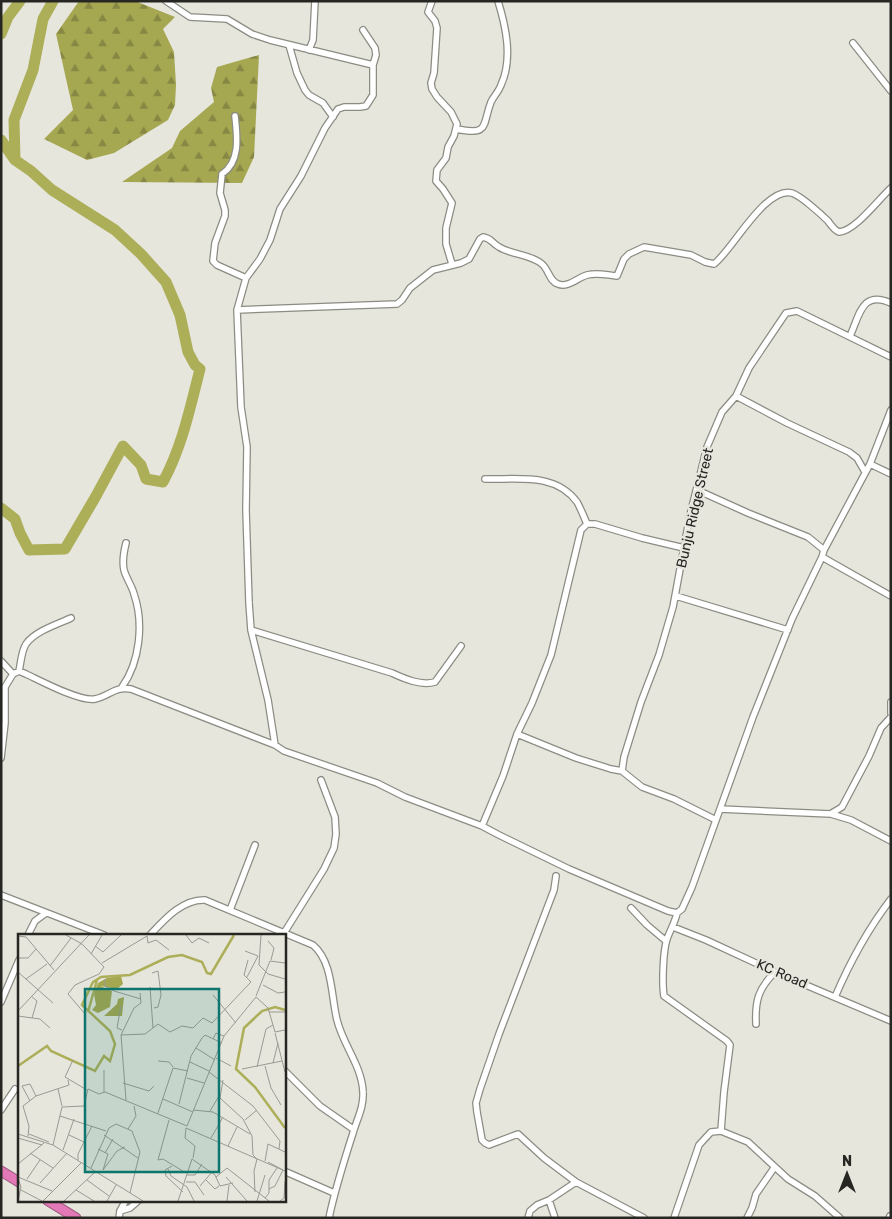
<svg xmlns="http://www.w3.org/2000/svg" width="892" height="1219" viewBox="0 0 892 1219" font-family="Rubik,sans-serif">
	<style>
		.forest { fill: url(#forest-firs) }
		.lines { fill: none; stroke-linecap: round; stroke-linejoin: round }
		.river { stroke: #adae58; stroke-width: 11 }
		.minor-casing { stroke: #8b8c83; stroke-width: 8 }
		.highway-casing { stroke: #a15c83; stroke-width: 11 }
		.minor { stroke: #fff; stroke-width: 5.5 }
		.highway { stroke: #e378b6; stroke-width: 9 }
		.labels { text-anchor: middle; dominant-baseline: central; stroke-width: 5; stroke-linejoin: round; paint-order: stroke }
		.street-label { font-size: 14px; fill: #262723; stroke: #e6e6dd }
		.inset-river { fill: none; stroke: #adae58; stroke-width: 2.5 }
		.inset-road { fill: none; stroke: #999a93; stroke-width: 1 }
		.view { fill: #0f766e; fill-opacity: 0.15; stroke: #0f766e; stroke-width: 2.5 }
		.inset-edge { fill: none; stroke: #262723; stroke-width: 2.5 }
	</style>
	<defs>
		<pattern id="forest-firs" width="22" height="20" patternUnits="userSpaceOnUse" patternTransform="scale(1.25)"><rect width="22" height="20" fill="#a6a751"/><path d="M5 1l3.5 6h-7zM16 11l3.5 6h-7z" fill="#878843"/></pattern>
	</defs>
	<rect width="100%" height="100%" fill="#e6e6dd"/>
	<path class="forest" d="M79 1H135L175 17 163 29 174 52 176 85 175 105 168 120 114 153 87 160 44 139 73 110 56 34Z
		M259 55 254 157 242 183 122 182 172 148 180 131 214 102 211 88 217 67Z"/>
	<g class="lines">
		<path class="river" d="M1 34 8 17 20 1
			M1 140 15 160 31 171 52 190 115 230 141 254 166 282 180 315 188 352 195 365 200 369C190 408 182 447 163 482L146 479 141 465 123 446 96 496 65 549 29 550 20 533 15 519 1 508
			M15 160 14 120 33 70 43 19 53 1"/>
		<defs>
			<path id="minor" d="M166 1 190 17 227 19 252 34 270 40 373 65
				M432 1 428 12 435 21 437 28 434 73 431 83 432 89 437 97 451 112 457 124 454 136 448 147 446 158 437 170 436 181 443 189 452 203 446 228V244L452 264
				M853 43 891 91
				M289 45 297 73 305 90 309 95 323 103 333 117
				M309 50 313 40 315 1
				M235 116C237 135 241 162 222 174L220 193 225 210V216L215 243 213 261 217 265 246 278
				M457 129C490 136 482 125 491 102 494 96 499 91 501 85 513 59 506 27 498 1
				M237 310 397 304 402 300 410 288 433 270 461 263 469 259 480 239 483 237C491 238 492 243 499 247 512 255 530 254 542 264 549 270 549 281 558 284 568 288 577 278 587 275 598 272 606 275 617 276L624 259 629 254 644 247 691 255 705 262 714 264C732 251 765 186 792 193 801 196 821 214 828 221 831 225 834 230 839 232 855 231 878 200 891 188
				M850 336C860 314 862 290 891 303
				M736 396 787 423 849 452 857 458 865 472
				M870 464 891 474
				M485 479C517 480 555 472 577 502 581 509 584 517 587 524
				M697 490 748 513 808 537 824 550
				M822 557 891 596
				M676 596 788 630
				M251 630 392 673C405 679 421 686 435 682L461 646
				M1 661 13 674
				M19 671C21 663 21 652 26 644 35 631 58 624 71 618
				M122 687C140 662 144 623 134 594 132 586 126 578 124 570 122 561 124 551 126 543
				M891 702V713
				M517 734 576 758 611 769 622 771 642 787 674 799 716 820
				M275 745 268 700 251 630 249 603 246 510 247 447 241 407 237 310 246 278 260 259 270 240 280 209 301 176 325 128 338 109 344 107H360L366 106 373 95V65L376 55 375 48 363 30
				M1 758 5 723V687L13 674 19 671 26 674C41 681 80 702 95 699 110 696 114 686 131 689L275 745 284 751 377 783 405 797 482 826 499 835 569 869 668 911 677 913 682 909 692 887 753 717 792 619 822 557 824 550 870 464 891 410
				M622 771 624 757 641 702 659 655 673 607 690 515 707 447 722 412 736 396 749 368 786 313 797 311 891 357
				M720 809 831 814 851 820 891 841
				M832 813 842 807 869 756 881 728 891 717
				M482 826 503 776 517 734 532 703 551 655 581 530 587 524H595L642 538 684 548
				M556 876 554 890 499 1034 480 1089 476 1103 477 1112 482 1140 485 1143 489 1145 518 1134 544 1158 576 1182 644 1218
				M1 895 104 935
				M631 908 647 925 666 941
				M230 910 255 845
				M677 913C675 923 670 930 667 939 663 951 662 984 664 996L727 1041 730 1045 724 1092 721 1131
				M673 927 706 940 775 972 891 1021
				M284 933 324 869 334 848 336 834 335 817 321 780
				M28 935 35 921 46 913
				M150 935C164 920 182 899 205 900L313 945C333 962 331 996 337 1020 343 1045 362 1066 363 1092 364 1107 357 1119 353 1133 344 1161 335 1189 329 1218
				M835 997C850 962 868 929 891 899
				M1 1002 19 960
				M756 1024C755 1001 758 989 775 972
				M284 1070 320 1106 353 1129
				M1 1110 15 1089
				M284 1171 334 1193
				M549 1200 555 1218
				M120 1211 130 1208 139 1200
				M119 1218 120 1211 126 1200
				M528 1218 530 1211 537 1205 549 1200 576 1182
				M674 1218 699 1145 711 1132 721 1131 748 1142 788 1179 815 1196 840 1218
				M747 1218 752 1208 756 1194 774 1168
				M889 1218 890 1216"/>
			<path id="highway" d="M1 1171 19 1182
				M47 1200 76 1218"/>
		</defs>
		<use href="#minor" class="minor-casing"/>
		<use href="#highway" class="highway-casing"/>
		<use href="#minor" class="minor"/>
		<use href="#highway" class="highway"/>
	</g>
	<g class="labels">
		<g class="street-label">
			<text transform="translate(695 508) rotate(-77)">Bunju Ridge Street</text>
			<text transform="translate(782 974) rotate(23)">KC Road</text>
		</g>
	</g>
	<g transform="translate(18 934)">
		<rect width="268" height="268" fill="#e6e6dd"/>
		<path d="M103 42 105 50 99 55 82 52 94 57 92 73 80 79 74 76 78 71 76 60 80 49 89 44ZM106 63 104 82H86L99 70 100 65Z" fill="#a6a751"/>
		<path class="inset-river" d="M267 76 257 73 244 77 226 94 218 135 237 153 267 194M70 78 79 46M0 132 29 112 33 117 77 137 86 122 92 127 97 110 92 97 64 71 75 48 83 43 112 41 150 23 164 21 184 28 189 39 193 40 216 1"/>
		<path class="inset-road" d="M48 1 64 10 86 33 81 40 57 51 50 60 67 80M168 1 174 9 181 4 191 9M243 1 241 31 250 40 267 45M0 2 8 3 36 36M129 2 130 9 138 6 151 16M250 7 256 14 253 26M77 12 85 18 103 1M227 17 240 22 229 43M73 20 84 1M0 24H10L18 15M84 29 129 2M32 32 53 4M0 38 35 69M134 39 140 37 143 61 140 73 136 74M8 45 29 30M87 45V52L96 57 123 65M245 51 260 59 267 58M132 53 135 94M195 61 218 89M13 62 19 67 14 84M238 62 252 27 267 29M103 72 99 94 104 96M0 77 71 1M251 78H267M0 82 22 85 32 94M257 99 267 138M103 101 127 100 140 90 152 98 164 92 175 94 185 84 194 89 233 48 226 41 230 26M195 105 198 99 206 102M178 114 197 126M198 124 213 132M55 126 47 143 69 156M140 127 151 128 155 133M172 128 191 137M255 129 260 109M247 132 253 154 263 171M239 133 248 95 255 91M224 135 264 127M191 138 235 172 262 207 261 215M169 144 186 149M205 146 202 164 225 185 234 202 235 221 239 225 236 237 237 258M105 149 131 157 136 152M40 155 44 172M86 158V136M145 165 175 178M108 166 103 101 116 74 123 69 122 59M12 167 4 152 12 150 18 162M161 170 173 122 184 104 187 101 204 109M175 176 195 178 232 200M192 177 201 162M140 179 155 134 170 137M42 182 88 197M151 186 140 226 145 225 168 239M227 186 239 176M168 194 267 237M168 194 167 204 177 212 175 224M110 195 118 182 116 172M0 200 35 211 125 267M11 200 31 208M51 201 66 208M86 201 120 224M10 202 11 192 5 172 18 162 51 151 50 146M0 204 24 211M193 204 205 183M35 211 44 173 66 172 70 155 81 160 87 158 169 192 206 102 238 63 250 74 257 98 267 96M210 212 219 193M80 215 90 220 85 236M45 216 56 185M12 219 35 234M87 219 95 205M60 226V220L74 192M247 227 250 210 267 218M250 228 265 236 257 252 251 255M0 230 26 209M154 232 147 236 148 242 165 258M73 234 91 194 98 190 114 197 122 218 112 259M150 235 153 242 169 253 176 267M85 236 99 217 107 213M169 241H177L184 230M0 243 34 257M198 243 209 234 251 267M208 243 229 267M0 244 3 253 0 267M9 245 22 226M69 246 91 262M188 246 197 255 201 252M168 248H177L186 261M22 249 49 219M182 252 194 238M3 256 24 267M58 256 76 267M247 264 251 259V246L259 234M25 267 63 229M46 267 77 238M89 267 98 251M160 267 174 225 197 241 202 252 215 249M209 267 211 251M239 267 247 241M262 267 266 264 267 247"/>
		<path class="view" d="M67 55H201V238H67Z"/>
		<rect width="268" height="268" class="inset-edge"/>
	</g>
	<rect width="892" height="1219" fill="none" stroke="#262723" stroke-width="5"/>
	<g transform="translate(847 1174)" stroke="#e6e6dd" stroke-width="4" paint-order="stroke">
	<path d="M0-4L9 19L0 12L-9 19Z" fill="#262723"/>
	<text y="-8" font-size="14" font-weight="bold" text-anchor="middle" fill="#262723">N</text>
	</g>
</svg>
